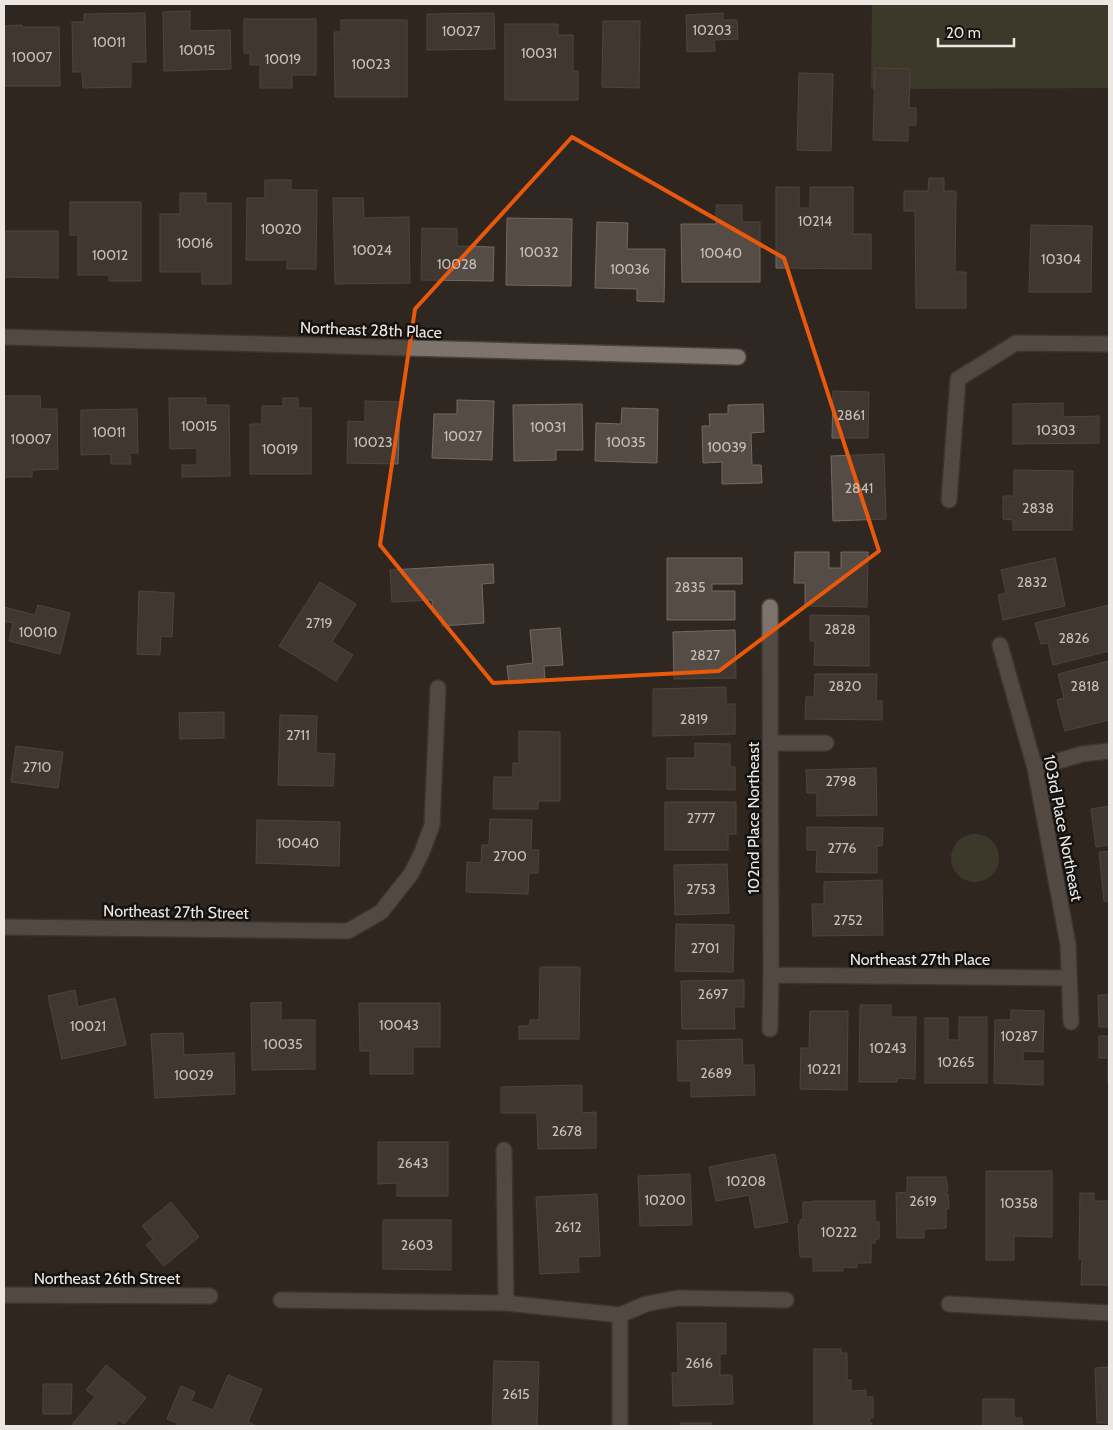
<svg xmlns="http://www.w3.org/2000/svg" width="1113" height="1430" viewBox="0 0 1113 1430" font-family="Cabin,sans-serif">
	<style>
		.green { fill: #4d5037 }
		.building { fill: #554c45; stroke: #726962 }
		.lines { fill: none; stroke-linecap: round; stroke-linejoin: round }
		.service-casing { stroke: #4a443e; stroke-width: 18 }
		.minor-casing { stroke: #4a443e; stroke-width: 18 }
		.service { stroke: #7e746d; stroke-width: 15 }
		.minor { stroke: #7e746d; stroke-width: 15 }
		.marked { fill: none; stroke: #e8590c; stroke-width: 4; stroke-linejoin: round }
		.labels { text-anchor: middle; dominant-baseline: central; stroke-width: 5; stroke-linejoin: round; paint-order: stroke }
		.number-label { font-size: 14px; fill: #c6c0bc }
		.street-label { font-size: 16px; fill: #ece7e3; stroke: #14110e }
	</style>
	<rect width="100%" height="100%" fill="#2f2721"/>
	<path class="green" d="M872 4H1109V88L871 89Z
		M951 858a24 24 0 1 1 48 0a24 24 0 1 1-48 0Z"/>
	<path class="building" d="M190 11V31L230 30 231 69 164 71 163 12Z
		M145 13 146 62H131V87L83 88 82 72H73L72 22H84V14Z
		M494 13 495 49 427 50V14Z
		M723 13V20H737L738 39 714 40 715 51 687 52 686 15Z
		M244 19H316V75H292V88H260V65H250V53H244Z
		M341 20H407V97H335L334 32H341Z
		M603 21H640L639 88 602 87Z
		M505 24H558V35H573V71H578V100H505Z
		M22 25V27H59L60 86H4V26Z
		M875 68 910 69 909 108H916V125H908V141L873 140Z
		M799 73 833 74 831 151 797 150Z
		M929 178H944V191H956L955 272H966V308H916L915 211H904V191H928Z
		M265 180H291V190H317L316 269H287V260H246L247 198H265Z
		M776 187H799V208H810V187H853V234H871V269L776 268Z
		M180 193H206V203H231V284H202V272H160V214H180Z
		M333 198H363L364 218 409 217 410 283 335 284Z
		M70 202H141V281H109V275H78V235H70Z
		M716 205H742V222H760V282H682L681 224H716Z
		M507 218 572 219 571 286 506 285Z
		M597 222 628 223 627 249H665L664 302 637 301V289L595 288Z
		M1031 225 1092 226 1091 292H1029Z
		M422 228 457 229V246L494 247 493 281 421 280Z
		M4 231H58V278L4 277Z
		M833 391 869 392 868 438H832Z
		M4 396H40L41 409H57L58 469 32 470V477H4Z
		M169 398H206V405H229L230 476 182 477V465H197V448L170 449Z
		M283 398H298V408H311V474H250V424H262V406H283Z
		M457 400 494 401 492 460 432 458 434 414H457Z
		M365 401 400 402 398 464 347 463 348 421 365 422Z
		M1063 403V417L1099 416V443L1013 444V404Z
		M582 404 583 450H556V460L514 461 513 405Z
		M763 404 764 432 751 433 752 465H761L762 483 722 484V462L703 463 702 426H710L709 414H728V405Z
		M622 408 658 409 657 463 595 461 596 423 621 424Z
		M137 409 138 453H130L131 464H111V454L81 455V410Z
		M884 454 886 519 833 521 831 456Z
		M1014 470 1073 471 1072 530H1013V520L1003 519V496H1014Z
		M795 552H829V568H841V552H868L867 607 805 606V583H794Z
		M667 558H742V584H712V591H735V620H667Z
		M1055 558 1065 606 1003 620 998 595 1006 593 1001 570Z
		M493 564 494 583 482 584 484 623 442 626 441 613H433L432 600 392 602 390 570Z
		M320 582 356 604 332 642 353 655 336 681 279 646Z
		M139 591 174 593 172 637 161 636 160 655 137 654Z
		M38 605 70 613 60 654 9 641 13 623 4 621V607L35 615Z
		M1109 605V625H1108L1109 632V651L1053 665 1048 643 1041 644 1035 623Z
		M810 615 869 616V666L814 665 815 641H810Z
		M560 628 563 665 544 666 545 681 509 684 507 666 533 663 530 630Z
		M735 630 736 678 674 679 673 632Z
		M1109 661V720L1065 731 1057 700 1064 698 1058 674Z
		M815 674H877L876 701H882V720L805 719 806 697H814Z
		M726 687V704H735V734L653 736V689Z
		M224 712V738L180 739 179 713Z
		M280 715 317 716 316 753 335 754 333 786 278 785Z
		M519 731 560 732V801H538V809H493L494 777H513V763H519Z
		M695 743 730 744V767H735V790L667 789V758H695Z
		M16 746 63 752 58 788 11 782Z
		M876 768 877 815 817 816V793H807L806 770Z
		M665 802H736V834H728V850H665Z
		M1109 806V845L1096 847 1091 809Z
		M490 819 532 820 531 850H539L538 873H529L528 894 466 892 467 862 481 863 482 845H489Z
		M257 820 340 822 339 866 256 863Z
		M807 827 883 828 882 846H877V873L816 872 817 850H807Z
		M1109 851V901H1104L1099 852Z
		M727 864 729 913 675 915 674 865Z
		M882 880 883 935 813 936 812 904H824V882Z
		M676 924 734 925 733 972 675 971Z
		M540 967H580L579 1039H519V1026H530V1020H539Z
		M744 980V1007H734L735 1029H682L681 981Z
		M75 990 78 1007 115 998 126 1045 62 1059 48 996Z
		M1098 995H1109V1027H1099Z
		M281 1002V1020H315V1069L252 1070 251 1003Z
		M359 1003H440V1047H413V1074H370V1051H360Z
		M860 1005H891V1017H916L915 1079 897 1078V1082H859Z
		M1011 1010 1044 1011 1043 1052 1023 1051V1061H1043V1085L994 1083 995 1020H1011Z
		M810 1011H848L847 1090 800 1089 801 1048H809Z
		M959 1017H987V1083H925V1018H948V1040H959Z
		M183 1033 184 1055 234 1053 235 1094 155 1098 151 1034Z
		M1099 1036H1109V1082H1108V1058H1099Z
		M742 1039 743 1065H754L755 1095 691 1097V1081H678L677 1041Z
		M582 1085V1113L596 1112V1148L538 1149 537 1113H501V1087Z
		M378 1142H448V1196H397V1183L378 1184Z
		M775 1154 788 1222 755 1228 749 1195 716 1201 709 1167Z
		M986 1171H1052V1237L1014 1236V1260H986Z
		M690 1174 692 1225 640 1226 638 1176Z
		M907 1177H946L948 1191H946V1194H948L949 1209H946V1228L924 1229V1238H897L896 1193 907 1192Z
		M1080 1193H1094V1201H1109V1285H1081L1082 1259H1079Z
		M597 1194 600 1256 578 1257 579 1272 540 1274 536 1197Z
		M813 1201H875V1222H879V1239H875V1243H871V1263H857V1268L843 1267V1271H813V1257H800L798 1225H800V1220H803V1202H813Z
		M171 1202 199 1237 164 1266 146 1245 153 1239 142 1226Z
		M383 1220H451V1270L383 1269Z
		M677 1323H726V1354H720V1375H732L733 1404 673 1406 672 1373H678Z
		M814 1349H841V1353H847V1380H851V1391L866 1390V1397H873V1418H869L870 1423H872V1426H814Z
		M494 1361 539 1362 537 1426H492Z
		M106 1365 146 1398 124 1424 119 1420 114 1426H71L95 1397 86 1390Z
		M1109 1367V1423H1097L1095 1368Z
		M228 1375 262 1389 248 1422 256 1426H175L177 1423 167 1419 181 1386 195 1392 191 1401 213 1410Z
		M43 1384H72L71 1414H43Z
		M983 1399H1014V1418H1022V1426H983Z
		M680 1423H712V1426H680Z"/>
	<g class="lines">
		<defs>
			<path id="service" d="M770 743H826"/>
			<path id="minor" d="M4 337 738 357
				M949 500 958 379 1016 343 1109 344
				M1000 645 1035 768 1068 944 1071 1022
				M1035 768 1082 754 1109 751
				M4 927 348 931 381 912 411 874 422 852 432 825 438 688
				M771 975 1069 978
				M770 1029 771 975 770 607
				M504 1150 506 1303
				M4 1295 210 1296
				M281 1300 506 1303 620 1315 646 1304 678 1298 786 1300
				M949 1304 1109 1313
				M620 1315V1426"/>
		</defs>
		<use href="#service" class="service-casing"/>
		<use href="#minor" class="minor-casing"/>
		<use href="#service" class="service"/>
		<use href="#minor" class="minor"/>
	</g>
	<path d="M0 0H1113V1430H0ZM572 137 784 258 879 551 719 671 493 683 380 545 415 309Z" fill="#2f2721" fill-opacity=".55" fill-rule="evenodd"/>
	<path class="marked" d="M572 137 784 258 879 551 719 671 493 683 380 545 415 309Z"/>
	<g class="labels">
		<g class="number-label">
			<text x="712" y="30">10203</text>
			<text x="461" y="31">10027</text>
			<text x="109" y="42">10011</text>
			<text x="197" y="50">10015</text>
			<text x="539" y="53">10031</text>
			<text x="32" y="57">10007</text>
			<text x="283" y="59">10019</text>
			<text x="371" y="64">10023</text>
			<text x="815" y="221">10214</text>
			<text x="281" y="229">10020</text>
			<text x="195" y="243">10016</text>
			<text x="372" y="250">10024</text>
			<text x="539" y="252">10032</text>
			<text x="721" y="253">10040</text>
			<text x="110" y="255">10012</text>
			<text x="1061" y="259">10304</text>
			<text x="457" y="264">10028</text>
			<text x="630" y="269">10036</text>
			<text x="851" y="415">2861</text>
			<text x="199" y="426">10015</text>
			<text x="548" y="427">10031</text>
			<text x="1056" y="430">10303</text>
			<text x="109" y="432">10011</text>
			<text x="463" y="436">10027</text>
			<text x="31" y="439">10007</text>
			<text x="373" y="442">10023</text>
			<text x="626" y="442">10035</text>
			<text x="727" y="447">10039</text>
			<text x="280" y="449">10019</text>
			<text x="859" y="488">2841</text>
			<text x="1038" y="508">2838</text>
			<text x="1032" y="582">2832</text>
			<text x="690" y="587">2835</text>
			<text x="319" y="623">2719</text>
			<text x="840" y="629">2828</text>
			<text x="38" y="632">10010</text>
			<text x="1074" y="638">2826</text>
			<text x="705" y="655">2827</text>
			<text x="845" y="686">2820</text>
			<text x="1085" y="686">2818</text>
			<text x="694" y="719">2819</text>
			<text x="298" y="735">2711</text>
			<text x="37" y="767">2710</text>
			<text x="841" y="781">2798</text>
			<text x="701" y="818">2777</text>
			<text x="298" y="843">10040</text>
			<text x="842" y="848">2776</text>
			<text x="510" y="856">2700</text>
			<text x="701" y="889">2753</text>
			<text x="848" y="920">2752</text>
			<text x="705" y="948">2701</text>
			<text x="713" y="994">2697</text>
			<text x="399" y="1025">10043</text>
			<text x="88" y="1026">10021</text>
			<text x="1019" y="1036">10287</text>
			<text x="283" y="1044">10035</text>
			<text x="888" y="1048">10243</text>
			<text x="956" y="1062">10265</text>
			<text x="824" y="1069">10221</text>
			<text x="716" y="1073">2689</text>
			<text x="194" y="1075">10029</text>
			<text x="567" y="1131">2678</text>
			<text x="413" y="1163">2643</text>
			<text x="746" y="1181">10208</text>
			<text x="665" y="1200">10200</text>
			<text x="923" y="1201">2619</text>
			<text x="1019" y="1203">10358</text>
			<text x="568" y="1227">2612</text>
			<text x="839" y="1232">10222</text>
			<text x="417" y="1245">2603</text>
			<text x="699" y="1363">2616</text>
			<text x="516" y="1394">2615</text>
		</g>
		<g class="street-label">
			<text transform="translate(371 330) rotate(2)">Northeast 28th Place</text>
			<text transform="translate(753 818) rotate(-90)">102nd Place Northeast</text>
			<text transform="translate(1063 828) rotate(79)">103rd Place Northeast</text>
			<text transform="translate(176 912) rotate(1)">Northeast 27th Street</text>
			<text x="920" y="959">Northeast 27th Place</text>
			<text x="107" y="1278">Northeast 26th Street</text>
		</g>
	</g>
	<rect width="1113" height="1430" fill="none" stroke="#ece7e3" stroke-width="10"/>
	<path d="M938 38v8h76v-8" fill="none" stroke="#ece7e3" stroke-width="2.5"/>
	<text x="946" y="38" font-size="15" fill="#ece7e3" stroke="#14110e" stroke-width="4" paint-order="stroke">20 m</text>
</svg>
